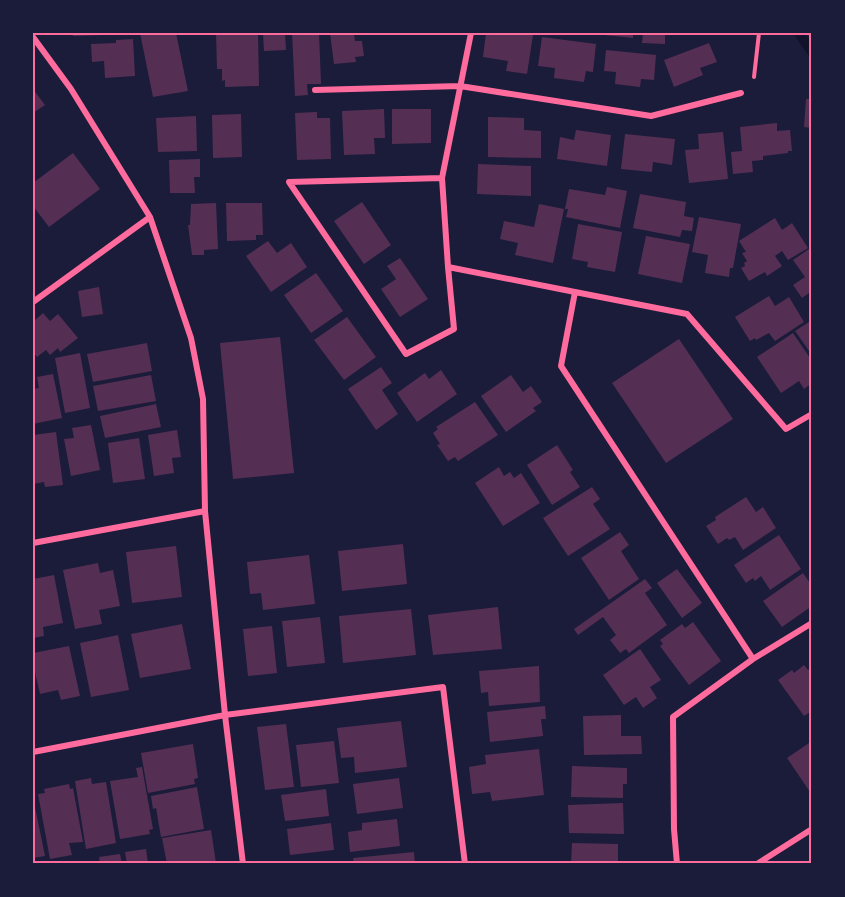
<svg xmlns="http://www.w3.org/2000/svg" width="845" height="897" viewBox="0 0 845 897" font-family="'Golos Text',sans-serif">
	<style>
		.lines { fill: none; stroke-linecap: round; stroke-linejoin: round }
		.stream { stroke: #12122b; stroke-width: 10 }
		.building { fill: #542f53 }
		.path { stroke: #ff6b9d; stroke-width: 4 }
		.minor { stroke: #ff6b9d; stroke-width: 6 }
		.neatline { fill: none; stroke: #ff6b9d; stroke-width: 2 }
	</style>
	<rect width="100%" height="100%" fill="#1b1b3a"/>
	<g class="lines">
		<path class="stream" d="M799 33 812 52"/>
	</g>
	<path class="building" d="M73 33H103V35L73 36Z
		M140 33H176L188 91 153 97Z
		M216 33H258L259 86 225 87V80L222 81V69H217Z
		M263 33H285L286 50 264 51Z
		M292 33H319L321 84H307L308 95 295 96Z
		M330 33H354L355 41H362L364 56 355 57 356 62 334 64Z
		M486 33H518L533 35 527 74 506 71 508 61 483 57Z
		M604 33H633V38L604 35Z
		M643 33H665V44L642 43Z
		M542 37 596 44 593 72 586 71 584 82 554 78 555 68 538 66Z
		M133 39 135 76 105 78 104 61 92 62 91 44 116 43V40Z
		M709 43 717 62 700 68 703 75 674 87 664 60Z
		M606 50 656 55 654 80 641 79 640 87 615 84 616 72 604 71Z
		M33 89 45 105 33 113Z
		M806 99H812V128L804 127Z
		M384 109 385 138H374L375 154 344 155 342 111Z
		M392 109H431V143L392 144Z
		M317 112V118H330L331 159 297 160 295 113Z
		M241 114 242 157 213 158 212 115Z
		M196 116 197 151 158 152 156 118Z
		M488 117 524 118V130L541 131V158L488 157Z
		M777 123V131L790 130 792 151H788V153L763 156V160L752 161 753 172 733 174 731 152 742 151 740 127Z
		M576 130 611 135 607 166 557 159 560 137 574 140Z
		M723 132 728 179 689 183 685 150 699 149 698 134Z
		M625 134 675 139 672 165 653 162 652 172 621 169Z
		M73 153 100 189 49 227 33 206V183Z
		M200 159V177H194L195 193H170L169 160Z
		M478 164 531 166V196L477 194Z
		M607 187 627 191 620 228 566 217 568 209H565L569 189 605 195Z
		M640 194 686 202 684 216 694 218 692 231 682 230 680 237 633 228Z
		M362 202 391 245 364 264 334 221Z
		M216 203 218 249 204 250V255H192L188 225H190L191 204Z
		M226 203H262L263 235H256V240L227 241Z
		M539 204 564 209 553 263 515 255 518 243 500 239 504 221 534 227Z
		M699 217 741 224 733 268H730L729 277 705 273 708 255 692 252Z
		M775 218 782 230 792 223 808 248 788 260 782 251 775 256 782 266 767 276 765 272 749 281 741 268 745 266 744 263 747 261 742 253 746 252 739 241Z
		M578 224 622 232 615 272 587 267 588 262 572 259Z
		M646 236 690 244 682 283 638 274Z
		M268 241 277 253 291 243 307 267 271 292 246 256Z
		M812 247V297L809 293 802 298 793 285 805 277 793 260Z
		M400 258 428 299 400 317 381 289 396 279 387 266Z
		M316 273 343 311 311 333 284 295Z
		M99 287 103 314 82 317 78 291Z
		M769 296 775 306 789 297 804 322 775 341 769 333 756 340 755 338 750 341 735 317Z
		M43 313 50 321 58 314 78 338 60 352 58 348 50 355 46 350 37 357 33 352V322Z
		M347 317 376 357 344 380 314 340Z
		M812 320V355L795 331Z
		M793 333 812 361V383L804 389 799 381 781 393 757 357Z
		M280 337 294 473 233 479 220 343Z
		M679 339 733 419 666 463 612 383Z
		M147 343 152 371 93 382 87 354Z
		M80 353 90 408 65 413 55 358Z
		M381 367 392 383 382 390 398 414 376 430 348 389Z
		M441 370 457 394 417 422 397 393 425 373 429 379Z
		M53 374 62 418 33 424V389L39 388 37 377Z
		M151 375 156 401 98 411 93 386Z
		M511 375 523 392 531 386 542 402 533 408 536 411 506 432 481 396Z
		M475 402 498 435 458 461 455 457 448 461 437 445 440 444 433 433 438 429 436 427Z
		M156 404 161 427 105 438 100 416Z
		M91 425 100 470 71 476 64 439 74 438 72 428Z
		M177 430 181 457 172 458 174 473 154 476 148 435Z
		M56 432 63 485 45 487 44 482 33 484V435Z
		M139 438 145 479 113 483 108 443Z
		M557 445 573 470 570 472 580 487 552 505 527 465Z
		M499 467 504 476 510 472 514 478 521 473 540 503 503 526 475 483Z
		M592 487 600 499 593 504 610 529 568 556 543 518Z
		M746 497 756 512 763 507 776 528 743 550 735 537 729 540 727 538 718 544 706 526 716 520 715 517Z
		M620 532 629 545 621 551 639 579 609 600 581 558Z
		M779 535 801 569 770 590 761 576 755 581 753 578 746 583 734 565Z
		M403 544 407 584 342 591 338 551Z
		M176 546 182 597 132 603 126 552Z
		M309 555 315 604 263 610 261 593 250 594 247 562Z
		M98 563 100 573 113 570 120 606 99 610 102 624 75 629 63 570Z
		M677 569 702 603 682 618 657 583Z
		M803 573 812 586V606L782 627 763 601Z
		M54 575 63 623 43 627 44 636 33 638V579Z
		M645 579 652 588 645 593 667 625 629 653 626 649 620 653 610 640 616 635 603 617 578 635 574 629Z
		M498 607 502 649 433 655 428 615Z
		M411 609 416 655 343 663 339 616Z
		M320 617 325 663 287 667 282 621Z
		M693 622 721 661 689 685 660 646 663 644 660 640 682 624 685 628Z
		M182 624 191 669 140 678 131 634Z
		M272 626 277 673 248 676 243 629Z
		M118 635 129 690 91 697 80 643Z
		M69 646 80 696 61 700 58 690 40 694 33 663V653Z
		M640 649 661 680 650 687 657 698 643 708 636 697 624 705 603 675Z
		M804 665 808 670 812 667V711L804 716 778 680 792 670 794 673Z
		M539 666 540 702 489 706 488 692 481 693 479 671Z
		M545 706 546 719H541L543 736 490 742 487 712Z
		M621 715V736H641L642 754 584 755 583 716Z
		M401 721 407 767 355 773 354 757 341 758 337 728Z
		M286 724 294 787 265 790 257 727Z
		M334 741 339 783 301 787 296 745Z
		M812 741V791L810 792 787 758Z
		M193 744 198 778 194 779 195 784 148 793 141 753Z
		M539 749 544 795 492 801 490 792 472 794 469 767 486 764 485 755Z
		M572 766 627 768V784H623V798L571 797Z
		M142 767 153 829 149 830 150 834 120 839 110 781 138 777 136 768Z
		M91 778 92 784 106 782 116 843 86 849 75 781Z
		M399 778 403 808 357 814 353 784Z
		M69 784 70 789 73 788 83 842 69 843 72 855 50 859 38 794 45 793 44 789Z
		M197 787 204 829 161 837 156 808 153 809 151 796Z
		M326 789 329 816 285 821 281 795Z
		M33 797 45 856 33 858Z
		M623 803 624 834 569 833 568 805Z
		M397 819 400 846 350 852 348 832 362 830V823Z
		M331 823 334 850 290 855 287 829Z
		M211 830 216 863 167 864 162 838Z
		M572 843 618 844V864H571Z
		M146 849 148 863 159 861V864H127L125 852Z
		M414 852 415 864H354L353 858Z
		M120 854 122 864H100L99 857Z"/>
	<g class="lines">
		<path class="path" d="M754 77 759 33"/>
		<path class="minor" d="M471 33 442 178 448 267 575 292 561 366 753 659
			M33 37 71 89 150 217 191 338 203 399 205 511 225 715 243 864
			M315 90 460 86 651 116 741 93
			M442 178 289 182 406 354 454 329 448 267
			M575 292 687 314 786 429 812 414
			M33 302 150 217
			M33 543 205 511
			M33 752 225 715 443 687 465 864
			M677 864 674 829 673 717 753 659 812 623
			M757 864 812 829"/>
	</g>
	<rect width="845" height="897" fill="none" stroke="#1b1b3a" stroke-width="69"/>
	<rect x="34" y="34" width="776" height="828" class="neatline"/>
</svg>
